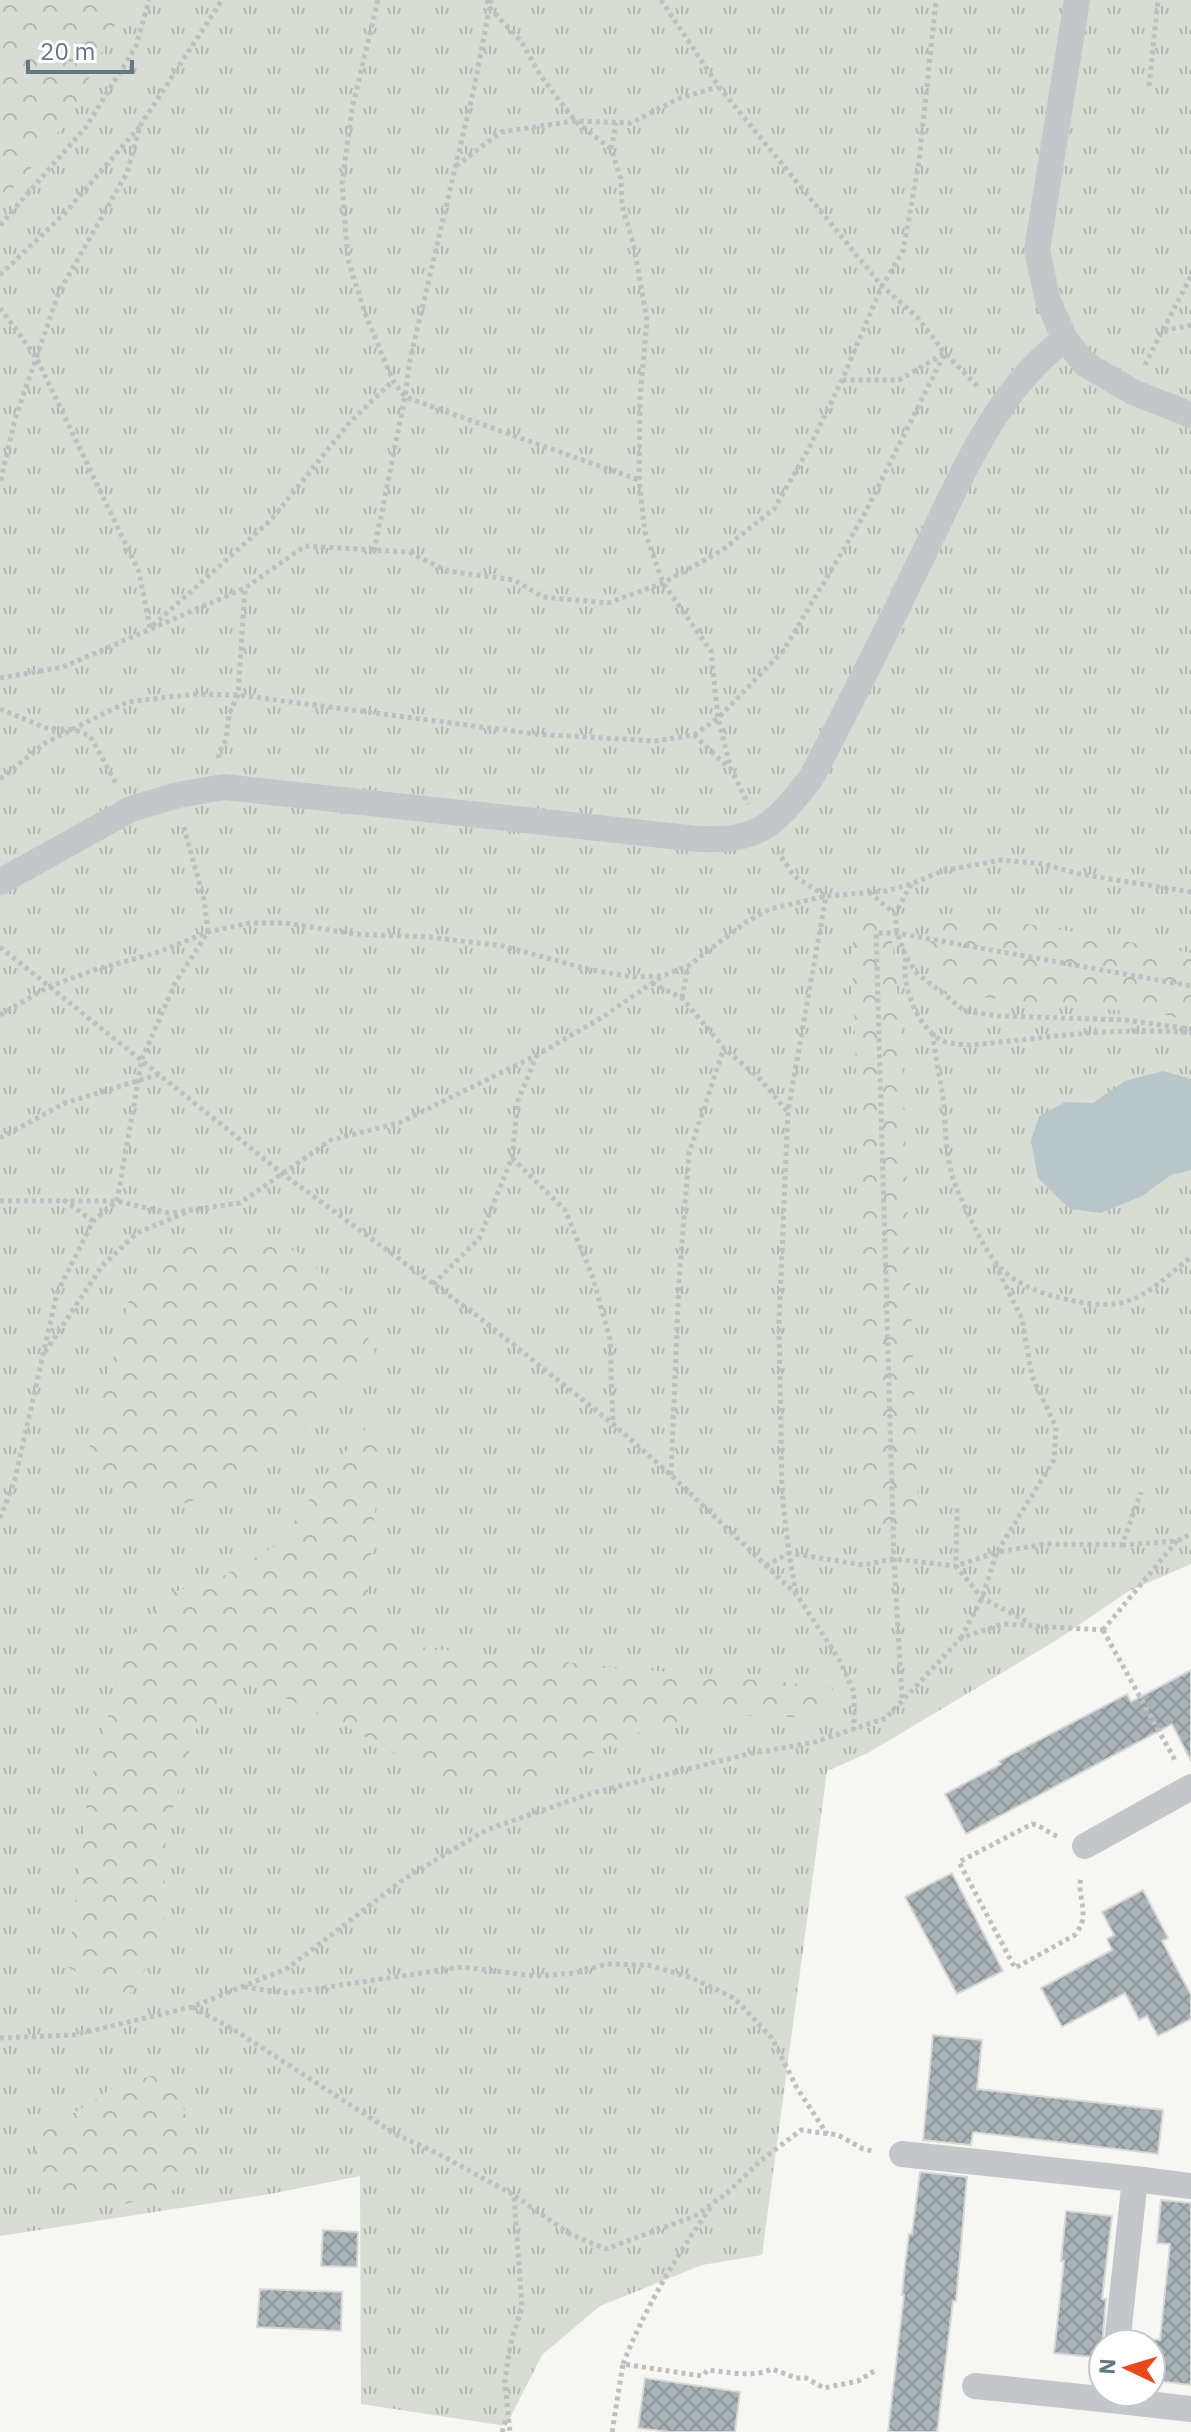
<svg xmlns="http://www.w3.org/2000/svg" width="1191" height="2432" viewBox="0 0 1191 2432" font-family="'IBM Plex Sans',sans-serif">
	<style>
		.grass { fill: url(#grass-tufts) }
		.forest { fill: url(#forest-crowns) }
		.water { fill: #b8c6c9 }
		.building { fill: url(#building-cross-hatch); stroke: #d7d7d5; stroke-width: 2 }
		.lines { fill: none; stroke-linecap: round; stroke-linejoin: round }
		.path { stroke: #bdbfc1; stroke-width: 5; stroke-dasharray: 4 4; stroke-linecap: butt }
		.minor { stroke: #c3c7ca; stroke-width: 26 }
	</style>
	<defs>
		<pattern id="grass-tufts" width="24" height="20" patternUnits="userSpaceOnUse" patternTransform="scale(2)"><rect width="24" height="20" fill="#d7ddd3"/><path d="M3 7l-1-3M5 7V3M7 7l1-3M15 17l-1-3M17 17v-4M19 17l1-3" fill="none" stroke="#b2b8b1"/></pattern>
		<pattern id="forest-crowns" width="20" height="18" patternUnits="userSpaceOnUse" patternTransform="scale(2)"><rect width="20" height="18" fill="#d7ddd3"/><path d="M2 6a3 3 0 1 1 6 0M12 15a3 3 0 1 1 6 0" fill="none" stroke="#b2b8b1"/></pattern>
		<pattern id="building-cross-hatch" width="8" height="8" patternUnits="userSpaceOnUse" patternTransform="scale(2)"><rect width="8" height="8" fill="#a9b2b7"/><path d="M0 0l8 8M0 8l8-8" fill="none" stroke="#8d969a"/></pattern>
	</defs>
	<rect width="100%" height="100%" fill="#f6f6f2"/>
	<path class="grass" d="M0 0H1191V1564L1129 1591 1055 1641 868 1753 827 1771 762 2255 702 2265 600 2306 542 2355 506 2426 361 2404 360 2176 270 2194 0 2236Z"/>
	<path class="forest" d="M0 0H127L70 117 24 177 0 201Z
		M872 912 882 914 891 931 901 1025 919 1529 864 1524 859 1147 852 954 855 925Z
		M941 915 1034 925 1191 953V1021L1167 1015 948 994 924 959Z
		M228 1234 296 1251 351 1299 375 1353 309 1426 246 1482 186 1503 115 1492 87 1455 131 1293 174 1242Z
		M384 1409 367 1604 404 1645 487 1655 831 1687 839 1704 820 1718 703 1714 630 1735 526 1786 438 1778 346 1726 244 1679 199 1719 166 1832 163 1943 126 1999 68 1967 88 1792 128 1641 169 1593 215 1581 279 1544 330 1469Z
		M155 2075 178 2093 198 2150 177 2189 118 2206 49 2194 30 2160 44 2132 116 2086Z"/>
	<path class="water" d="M1163 1071 1191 1079V1170L1171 1175 1142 1196 1101 1213 1070 1209 1038 1178 1031 1141 1039 1116 1065 1102 1093 1103 1125 1081Z"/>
	<path class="building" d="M1191 1670V1761L1172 1724 966 1834 945 1794 1001 1764 999 1761 1127 1694 1131 1702Z
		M952 1873 1003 1971 957 1994 905 1897Z
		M1143 1890 1168 1938 1162 1941 1191 1995V2019L1158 2036 1147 2016 1139 2020 1125 1993 1062 2027 1041 1988 1112 1950 1107 1939 1114 1935 1102 1912Z
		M933 2035 982 2040 977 2089 1163 2110 1158 2154 973 2132 971 2145 923 2140Z
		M920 2172 967 2177 956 2301H953L937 2432H888L904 2295H902L905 2265 909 2234H912Z
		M1161 2200 1191 2203V2385L1151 2380V2339L1160 2340 1170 2244 1157 2243Z
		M1066 2211 1112 2216 1102 2299H1106L1101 2358 1054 2353 1064 2261H1061Z
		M323 2230 358 2232 357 2267 321 2266Z
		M260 2289 342 2292 341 2331 257 2327Z
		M645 2378 740 2392 735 2432H670L638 2428Z"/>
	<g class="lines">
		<path class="path" d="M378 0 352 109 342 184 348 260 365 313 393 381 405 397 639 480
			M487 0 489 7 521 41 540 75 575 121 611 149 621 179 622 205 634 247 647 320 640 398 639 480 645 532 663 583 711 651 718 718 731 769 748 804
			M661 0 719 87 882 286 917 317 945 353 899 380H842
			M1149 86 1158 0
			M140 126 222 0
			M611 149 616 123
			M456 166 501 132 575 121 631 123 680 98 718 87
			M0 225 86 127 136 46 149 0
			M0 275 64 214 140 126 127 173 59 292 15 419 0 484
			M0 308 36 357 139 572 150 628 270 521 350 422 393 381
			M1163 330 1191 276
			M1145 365 1162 331 1191 325
			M374 551 405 397 410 360 474 88 491 0
			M0 678 63 667 245 588 305 546 409 552 447 571 514 580 543 597 608 603 663 583 721 551 774 509 808 450 842 380 882 286 903 251 919 162 936 0
			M0 709 46 728 75 730 90 736 117 785
			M694 735 728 767
			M219 758 218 754 226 740 229 714 238 695 245 588
			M0 779 45 743 127 702 196 694 238 695 535 734 655 741 694 735 718 718 783 651 864 515 945 353 979 388
			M911 884 895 914 897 933 906 957 917 973 965 1011 998 1016 1126 1020 1191 1029
			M869 892 895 914
			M0 947 283 1174 480 1318 613 1424 671 1475 797 1595 840 1661 854 1692V1730
			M906 958C901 984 916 1026 941 1040 950 1045 962 1044 972 1045 1045 1038 1117 1026 1191 1033
			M652 983 682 998 724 1048 761 1080 787 1111
			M682 998 688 966
			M0 1015 48 987 94 970 156 953 208 932 250 923H286L355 934 429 937 503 946 587 969 633 977 662 976 688 966 746 922 770 909 826 896 886 891 911 884 942 871 1001 860 1044 864 1079 874 1191 892
			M933 1033C935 1057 941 1081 944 1105 946 1125 945 1147 950 1166 953 1183 960 1196 967 1211 990 1262 1004 1284 1061 1298 1129 1315 1141 1298 1191 1257
			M0 1138 65 1103 160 1074
			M512 1158 565 1210 592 1275 610 1339 613 1423
			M0 1201H65
			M93 1221 65 1201H117L169 1213 240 1203 331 1140 399 1123 537 1055 601 1018 661 977
			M995 1264 1022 1319 1032 1376 1056 1427 1054 1460 997 1552 1046 1544 1122 1545 1141 1492
			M433 1284 479 1239 512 1158 518 1100 537 1055
			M45 1352 102 1266 137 1233 187 1212
			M671 1475 679 1281 689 1153 724 1048
			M0 1518 15 1479 57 1293 93 1221 117 1201 142 1059 175 983 208 932 204 900 183 824
			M1122 1545 1177 1541 1191 1534
			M766 1566 789 1553 782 1495 779 1321 788 1111 826 896 794 876 778 852
			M796 1594 789 1553 863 1565 894 1559 956 1566 957 1508
			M1103 1630 1176 1762
			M1103 1630 1177 1541
			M961 1638 982 1598 997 1552 956 1566 982 1598 1030 1623
			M902 1698 894 1559 876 933H897L1191 986
			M1057 1836C1048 1833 1041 1825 1032 1824L959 1862 1015 1968 1075 1935C1092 1914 1076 1898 1081 1876
			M244 1987 287 1993 462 1967 536 1976 575 1973 607 1964 648 1965 692 1978 734 1998 772 2038 797 2088 827 2134
			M192 2007 233 2029 397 2135 435 2152 514 2195 522 2308 510 2345 505 2382 510 2432
			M0 2038 73 2035 192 2007 288 1968 404 1879 486 1830 592 1793 744 1755 815 1742 886 1718 961 1638 1003 1624 1103 1630
			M515 2196 570 2234 606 2249 695 2216 727 2193 759 2162 801 2130 838 2135 863 2149 873 2151
			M623 2364C645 2308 676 2256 711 2207
			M502 2432 507 2417
			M612 2432 623 2364 702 2376 708 2370C728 2372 753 2378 772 2369L796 2378H806L824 2388 858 2381 876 2370"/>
		<path class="minor" d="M1077 0 1037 250 1048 301 1065 339 1085 364 1133 392 1191 415
			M0 882 131 809 178 795 224 787 698 839C760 842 775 824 811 778 849 706 885 634 920 561 959 483 993 392 1065 339
			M1085 1846 1191 1787
			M902 2154 1135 2179 1117 2344
			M1135 2179 1191 2186
			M975 2386 1111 2400
			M1112 2392 1111 2400 1191 2409"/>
	</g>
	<g transform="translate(1127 2368) rotate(274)"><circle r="38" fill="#ffffff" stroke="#c1c9ce" stroke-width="2"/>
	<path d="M0-6L14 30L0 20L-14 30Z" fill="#ea491e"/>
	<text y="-12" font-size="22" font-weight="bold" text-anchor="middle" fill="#647785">N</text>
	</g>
	<path d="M28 60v12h104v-12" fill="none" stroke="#647785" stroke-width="4"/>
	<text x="40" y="60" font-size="24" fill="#647785" stroke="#ffffff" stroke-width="6" paint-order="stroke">20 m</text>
</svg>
